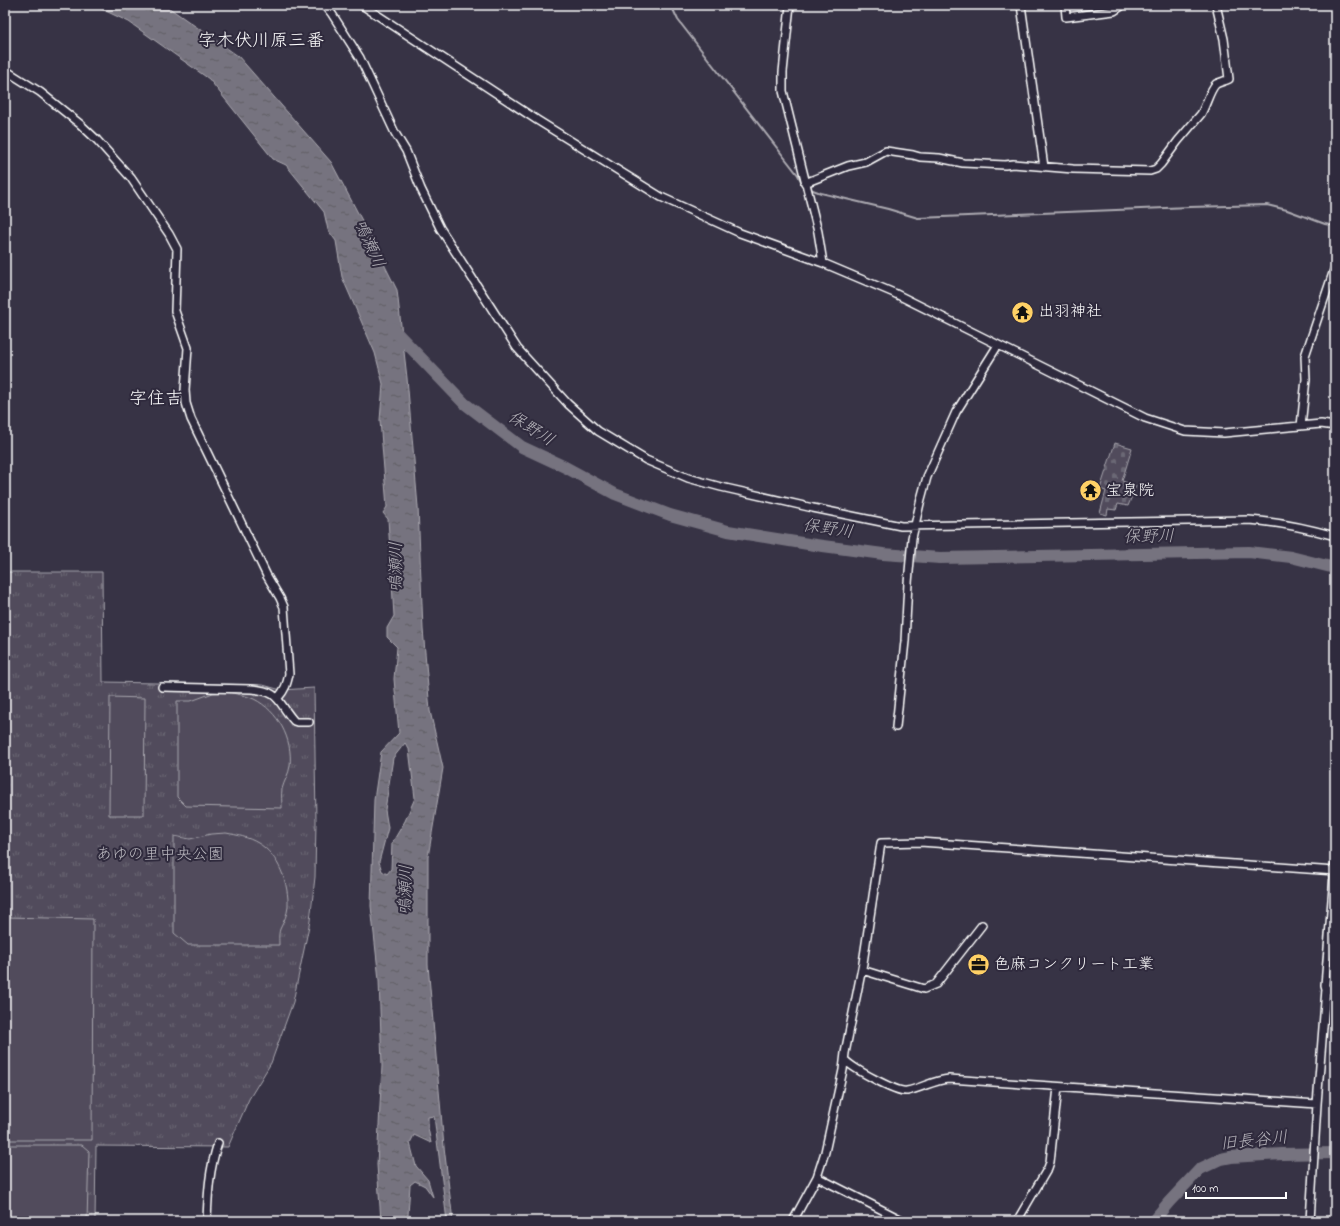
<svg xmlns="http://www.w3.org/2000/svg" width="1340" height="1226" viewBox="0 0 1340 1226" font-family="'Indie Flower','Klee One',sans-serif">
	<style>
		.cemetery { fill: url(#cemetery-stones); stroke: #a8a6ae }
		.park { fill: url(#park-tufts); stroke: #a8a6ae }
		.garden { fill: #514c5c; stroke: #a8a6ae }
		.water { fill: url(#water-ripples); stroke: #adabb2; fill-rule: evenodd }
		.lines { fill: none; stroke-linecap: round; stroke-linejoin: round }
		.stream { stroke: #adabb2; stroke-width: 2 }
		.river { stroke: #76737f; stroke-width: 12 }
		.minor-casing { stroke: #fff; stroke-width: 10 }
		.minor { stroke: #2f2a3d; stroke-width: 7 }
		.labels { text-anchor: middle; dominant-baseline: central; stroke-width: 4; stroke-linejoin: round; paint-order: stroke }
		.poi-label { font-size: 16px; fill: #fff; stroke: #2f2a3d; text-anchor: start }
		.park-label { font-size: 16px; fill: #b9b7be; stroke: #2f2a3d }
		.water-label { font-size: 17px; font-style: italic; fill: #b4b2b9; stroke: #2f2a3d }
		.quarter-label { font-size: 18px; fill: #fff; stroke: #2f2a3d }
	</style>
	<defs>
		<pattern id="cemetery-stones" width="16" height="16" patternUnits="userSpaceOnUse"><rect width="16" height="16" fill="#514c5c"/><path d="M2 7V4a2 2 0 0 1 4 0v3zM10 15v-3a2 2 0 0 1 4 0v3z" fill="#6b6774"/></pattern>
		<pattern id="park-tufts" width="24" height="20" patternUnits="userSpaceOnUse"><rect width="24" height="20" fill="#514c5c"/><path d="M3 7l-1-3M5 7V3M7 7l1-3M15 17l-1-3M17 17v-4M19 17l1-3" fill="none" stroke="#6b6774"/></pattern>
		<pattern id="water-ripples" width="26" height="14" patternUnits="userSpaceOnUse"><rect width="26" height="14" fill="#76737f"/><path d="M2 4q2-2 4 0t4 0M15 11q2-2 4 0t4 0" fill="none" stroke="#5f5e63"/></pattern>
	</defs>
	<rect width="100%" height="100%" fill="#373345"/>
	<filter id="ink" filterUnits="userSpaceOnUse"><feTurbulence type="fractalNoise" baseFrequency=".025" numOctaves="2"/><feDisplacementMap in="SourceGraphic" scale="8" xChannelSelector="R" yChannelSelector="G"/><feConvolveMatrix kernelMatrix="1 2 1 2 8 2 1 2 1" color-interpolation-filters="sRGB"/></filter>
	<g filter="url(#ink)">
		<path class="cemetery" d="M1115 443 1132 448 1122 481 1136 486 1128 506 1118 504 1116 510 1108 509 1107 515 1100 513 1106 491 1100 489Z"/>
		<path class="park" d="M5 572H102L103 682 263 685 281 690 314 688 316 822 315 877 310 921 293 1002 271 1063 249 1099 228 1147 96 1146 95 1221H5Z"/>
		<path class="garden" d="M227 692C236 694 245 695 254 699 278 711 293 739 290 766 289 774 284 781 282 789 281 795 282 802 282 808L186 806 177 797V701H191L213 693Z
			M110 697 145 698 144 815H109Z
			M226 833C237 835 248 837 258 843 279 855 289 884 288 907 287 915 284 921 281 927 278 932 279 940 279 945H188L174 933V836L190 839 211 834Z
			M5 917 93 919 92 1140H5Z
			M5 1145H82L89 1151 87 1221H5Z"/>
		<path class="water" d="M93 5H165L238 56 331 162 367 230 397 290 407 378 418 507 423 629 430 711 443 768 428 857V965L444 1147 453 1221H447L434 1116 428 1117V1128L431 1143 414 1135 410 1143 416 1166 428 1180 433 1197 425 1186 415 1181 410 1185 408 1215 405 1221H381L377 1165 382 1066 379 980 371 906 374 800 381 752 399 733 394 679 397 647 387 637V628L394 616 388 519 383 513 387 507 380 420 383 384 375 353 342 277 336 241 328 230 324 212 286 165 273 159 209 79 129 22ZM405 743 409 749 415 798 405 821 392 843 391 869 387 874 382 871 379 862 388 828 385 810 393 758Z"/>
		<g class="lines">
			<path class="stream" d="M671 5 678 20 798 175 803 185
				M810 189 821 193 888 209 918 218 1190 207 1267 205 1287 210 1325 224 1335 226"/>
			<path class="river" d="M392 328 464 403 522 447 565 467 615 494 670 515 728 531 808 544 883 554 940 558 1249 552 1291 557 1335 568
				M1153 1221 1169 1202 1200 1169 1221 1159 1231 1157 1282 1154 1335 1153"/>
			<defs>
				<path id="minor" d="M325 5 332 14 360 58 395 133 406 151 421 189 440 228 517 348 568 404 598 431 646 460 688 478 721 487 813 508 901 526 1249 520C1279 522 1306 528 1335 536
					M362 5 537 120 661 197 740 233 823 263 894 293 1145 418 1185 431 1224 433 1321 424 1335 426
					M790 5 783 72V91L818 232 823 263
					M1021 5 1044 167
					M1065 5 1066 17 1114 11 1123 5
					M5 70 40 92 80 124 97 140 131 178 169 234 177 249 175 311 188 348 185 390 186 403 191 419 267 576 280 598 284 607 289 674C287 684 285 690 278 698
					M805 183 848 166 866 162 886 151 913 155 920 157 939 158 963 163 1005 165 1013 164 1073 169 1150 171 1156 169 1161 164 1178 141 1201 114C1206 106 1210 89 1216 84 1220 82 1225 81 1229 79L1224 39 1216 5
					M1301 426 1306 379 1305 356 1335 267
					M162 687 251 689C281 691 277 702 294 721L297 722H309
					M896 727 905 641 908 583 912 538 921 499 927 477 956 412 998 345
					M862 970 924 989 936 984 982 925
					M1326 989 1335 990
					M845 1060C852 1068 897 1093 907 1091 922 1088 934 1080 949 1079L1317 1104
					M817 1177 904 1221
					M207 1221C208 1193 209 1170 218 1143
					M793 1221 817 1177 825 1152 843 1070 845 1053 863 963 881 843 920 842 1008 848 1335 871
					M1017 1221 1048 1168 1050 1162 1058 1087
					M1310 1221 1317 1104 1326 989 1325 985 1335 863"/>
			</defs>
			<use href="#minor" class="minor-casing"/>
			<use href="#minor" class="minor"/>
		</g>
	</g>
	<defs>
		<symbol id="temple-disc" viewBox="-11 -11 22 22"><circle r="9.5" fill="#ffd166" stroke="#2f2a3d"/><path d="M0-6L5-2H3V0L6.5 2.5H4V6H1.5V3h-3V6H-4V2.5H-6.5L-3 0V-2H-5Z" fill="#111"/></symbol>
		<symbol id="office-disc" viewBox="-11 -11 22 22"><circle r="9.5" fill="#ffd166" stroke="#2f2a3d"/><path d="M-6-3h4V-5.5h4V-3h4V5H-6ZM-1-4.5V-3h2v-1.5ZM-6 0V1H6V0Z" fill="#111"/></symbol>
	</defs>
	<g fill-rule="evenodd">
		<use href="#temple-disc" x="1010" y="300" width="25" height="25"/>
		<use href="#temple-disc" x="1078" y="478" width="25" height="25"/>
		<use href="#office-disc" x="966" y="952" width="25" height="25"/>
	</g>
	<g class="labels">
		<g class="poi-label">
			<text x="1038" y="312">出羽神社</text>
			<text x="1106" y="491">宝泉院</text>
			<text x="994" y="965">色麻コンクリート工業</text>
		</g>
		<g class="park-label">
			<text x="160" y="855">あゆの里中央公園</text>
		</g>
		<g class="water-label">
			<text transform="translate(369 244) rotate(66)">鳴瀬川</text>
			<text transform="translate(531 429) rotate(32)">保野川</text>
			<text transform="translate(828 529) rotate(8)">保野川</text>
			<text transform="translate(1149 537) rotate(-1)">保野川</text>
			<text transform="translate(396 567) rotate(-90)">鳴瀬川</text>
			<text transform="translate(406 890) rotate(-89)">鳴瀬川</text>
			<text transform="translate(1254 1141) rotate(-6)">旧長谷川</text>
		</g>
		<g class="quarter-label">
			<text x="261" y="42">字木伏川原三番</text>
			<text x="156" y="400">字住吉</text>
		</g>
	</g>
	<rect width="1340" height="1226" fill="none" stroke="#2f2a3d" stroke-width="20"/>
	<rect x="10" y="10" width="1320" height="1206" fill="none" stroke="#fff" stroke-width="1.5" filter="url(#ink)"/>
	<path d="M1186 1192v6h100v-6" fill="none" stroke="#ffffff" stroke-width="2"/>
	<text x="1192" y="1192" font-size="12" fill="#ffffff" stroke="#2f2a3d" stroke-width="3" paint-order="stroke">100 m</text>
</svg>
